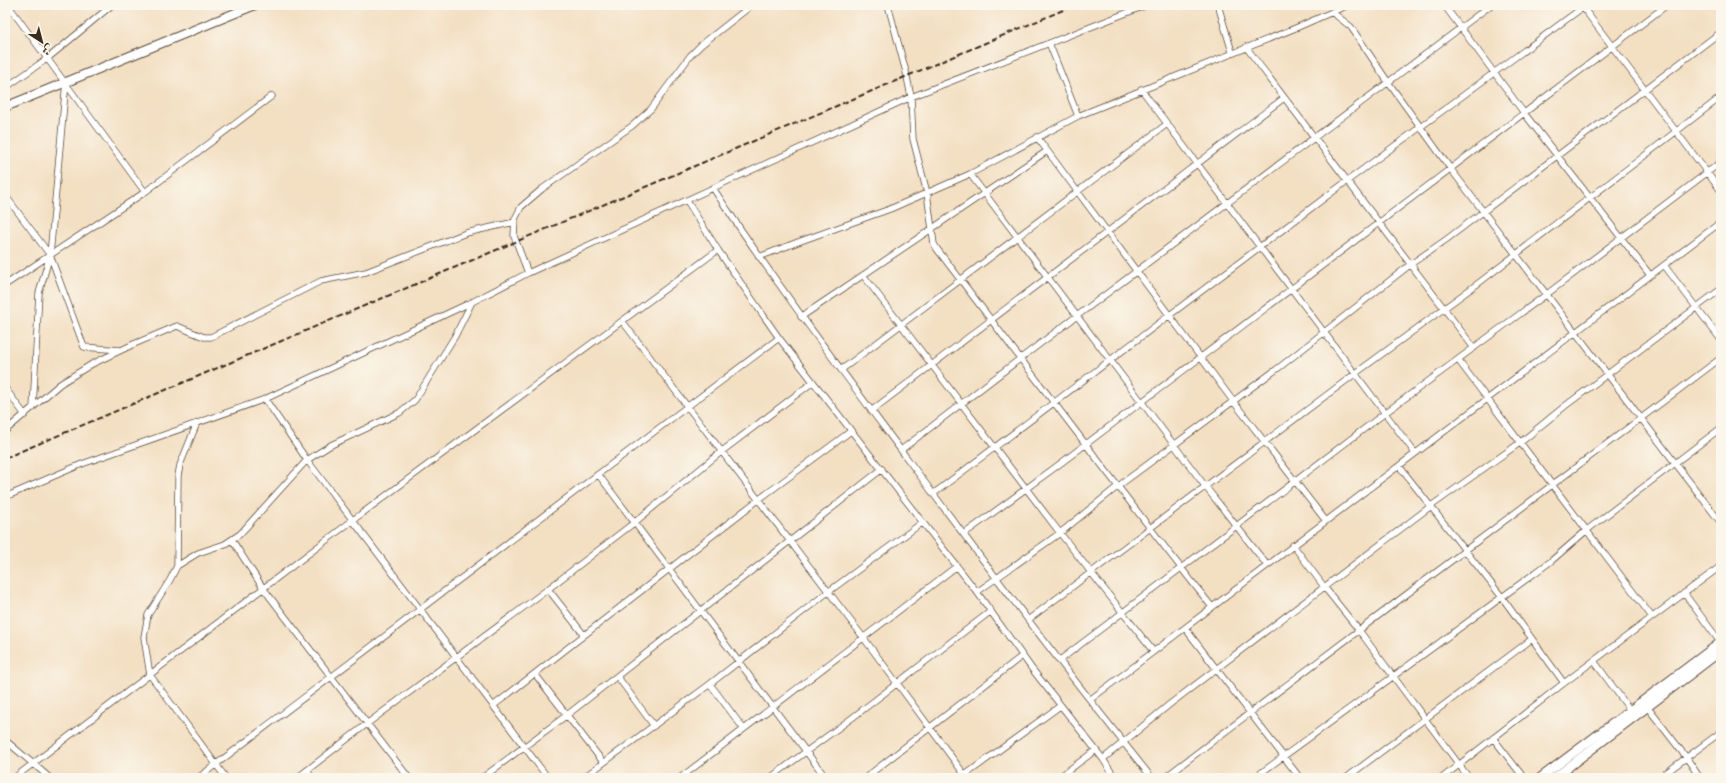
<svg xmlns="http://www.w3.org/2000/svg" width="1726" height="783" viewBox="0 0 1726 783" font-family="'EB Garamond',Amiri,serif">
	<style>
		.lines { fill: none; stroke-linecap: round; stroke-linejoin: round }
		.street-casing { stroke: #574537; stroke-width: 7 }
		.secondary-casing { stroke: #574537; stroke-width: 10 }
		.street { stroke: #fff; stroke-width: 5.5 }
		.secondary { stroke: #fff; stroke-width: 8 }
		.rail { stroke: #3b2a1e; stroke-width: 2; stroke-dasharray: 6 3; stroke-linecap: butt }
	</style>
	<rect width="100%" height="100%" fill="#fbf7ec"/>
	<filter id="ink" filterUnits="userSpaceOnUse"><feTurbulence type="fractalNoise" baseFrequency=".025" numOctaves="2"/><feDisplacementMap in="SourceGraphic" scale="8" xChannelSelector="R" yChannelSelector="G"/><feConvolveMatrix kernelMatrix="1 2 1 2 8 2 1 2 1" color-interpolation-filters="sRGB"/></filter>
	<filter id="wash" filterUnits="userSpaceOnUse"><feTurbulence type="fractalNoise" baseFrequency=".012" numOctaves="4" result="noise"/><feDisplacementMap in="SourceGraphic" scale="16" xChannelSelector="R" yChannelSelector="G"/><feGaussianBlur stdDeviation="0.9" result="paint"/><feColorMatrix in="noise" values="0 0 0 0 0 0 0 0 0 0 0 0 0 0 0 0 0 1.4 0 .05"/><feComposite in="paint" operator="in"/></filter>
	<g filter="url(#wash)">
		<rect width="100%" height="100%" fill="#f3dfc2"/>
	</g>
	<g filter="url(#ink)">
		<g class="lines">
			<defs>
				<path id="street" d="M8 5 145 192
					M888 5 906 72 911 97 913 139 927 193 934 244 937 249C1029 369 1118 489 1212 607
					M1218 5 1232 52
					M1444 5 1524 113 1650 275
					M1581 5 1721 191
					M1332 12 1351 27 1388 82 1450 168 1721 523
					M1049 43 1078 116
					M1246 47 1474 348
					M5 88 48 58 112 5
					M1141 89 1415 453
					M1037 137 1233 401 1326 521
					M970 174 1205 486 1267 565
					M713 188C774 281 842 371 909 461 988 568 1068 674 1152 778
					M5 195 50 255 84 347 120 350
					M687 201 718 250 779 338 977 592 1032 669 1103 759 1115 778
					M759 257 798 242 890 209 970 174 1078 116 1298 27 1348 5
					M1664 265 1721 340
					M528 273 514 236 515 219 521 207 542 189 632 126 651 109 690 56 701 45 752 5
					M863 275 1060 533 1153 651
					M5 285 145 192 272 96
					M801 317 1047 151
					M623 322 863 637 967 778
					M1458 360 1652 617
					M841 370 1167 124
					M5 388 25 415
					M265 399 307 460 548 778
					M33 408 39 293 50 255 66 82
					M871 411 1284 98
					M197 423 180 465 178 476 177 566 170 580 148 615 144 637 150 675 226 778
					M5 431 60 384 92 364 134 344 177 326 204 337H211L321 281 366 272 466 233 515 222
					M901 450 1021 358 1491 5
					M1399 466 1501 596 1564 683
					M598 474 826 778
					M933 494 1347 181 1586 5
					M5 497 82 464 265 399 472 302 528 273 911 97 1147 5
					M964 534 1057 466 1667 5
					M232 540 263 588 409 778
					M1293 545 1325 588 1358 629 1469 778
					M177 566 198 553 225 544 240 534 307 460 331 445 399 413 415 400 455 336 472 302
					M548 589 584 635
					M977 592 1060 533 1117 487 1281 366 1411 264 1447 239 1721 32
					M1684 593 1720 642
					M1028 620 1356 373 1480 282 1721 97
					M1185 628 1300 778
					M1060 660 1385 413 1547 294 1721 162
					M1594 661 1630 710
					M535 674 603 762
					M617 676 654 726
					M710 684 743 728
					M1091 699 1721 222
					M493 706 758 500 851 431
					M1648 708 1686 757 1700 778
					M1493 738 1524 778
					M5 740 50 778
					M1103 759 1170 704 1431 506 1521 442 1565 406 1721 289
					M307 770 312 778
					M14 778 353 520 718 250
					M198 778 688 406 779 338
					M297 778 368 723 548 589 635 522 721 452 813 382
					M482 778 567 715 882 469
					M583 778 710 684 828 592 923 522
					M680 778 957 566
					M770 778 852 718 991 611
					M865 778 1022 656
					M961 778 1060 706
					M1058 778 1096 750
					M1164 778C1349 637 1535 498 1721 358
					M1254 778 1550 562 1587 530 1721 428
					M1346 778 1532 639
					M1442 778 1564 683 1721 566
					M1659 778 1721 732"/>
				<path id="secondary" d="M5 107 255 5
					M1540 778 1721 642
					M1554 778 1721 651"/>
			</defs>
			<use href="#street" class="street-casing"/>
			<use href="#secondary" class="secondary-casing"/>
			<use href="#street" class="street"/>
			<use href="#secondary" class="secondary"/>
			<path class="rail" d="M5 458 1075 5"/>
		</g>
	</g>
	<rect width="1726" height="783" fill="none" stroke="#fbf7ec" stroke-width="20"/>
	<g transform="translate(42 42) rotate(144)" stroke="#fbf7ec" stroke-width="3" paint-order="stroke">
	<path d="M0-3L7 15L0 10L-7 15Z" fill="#3b2a1e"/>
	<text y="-6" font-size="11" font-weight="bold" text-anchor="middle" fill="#3b2a1e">ش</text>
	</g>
</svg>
